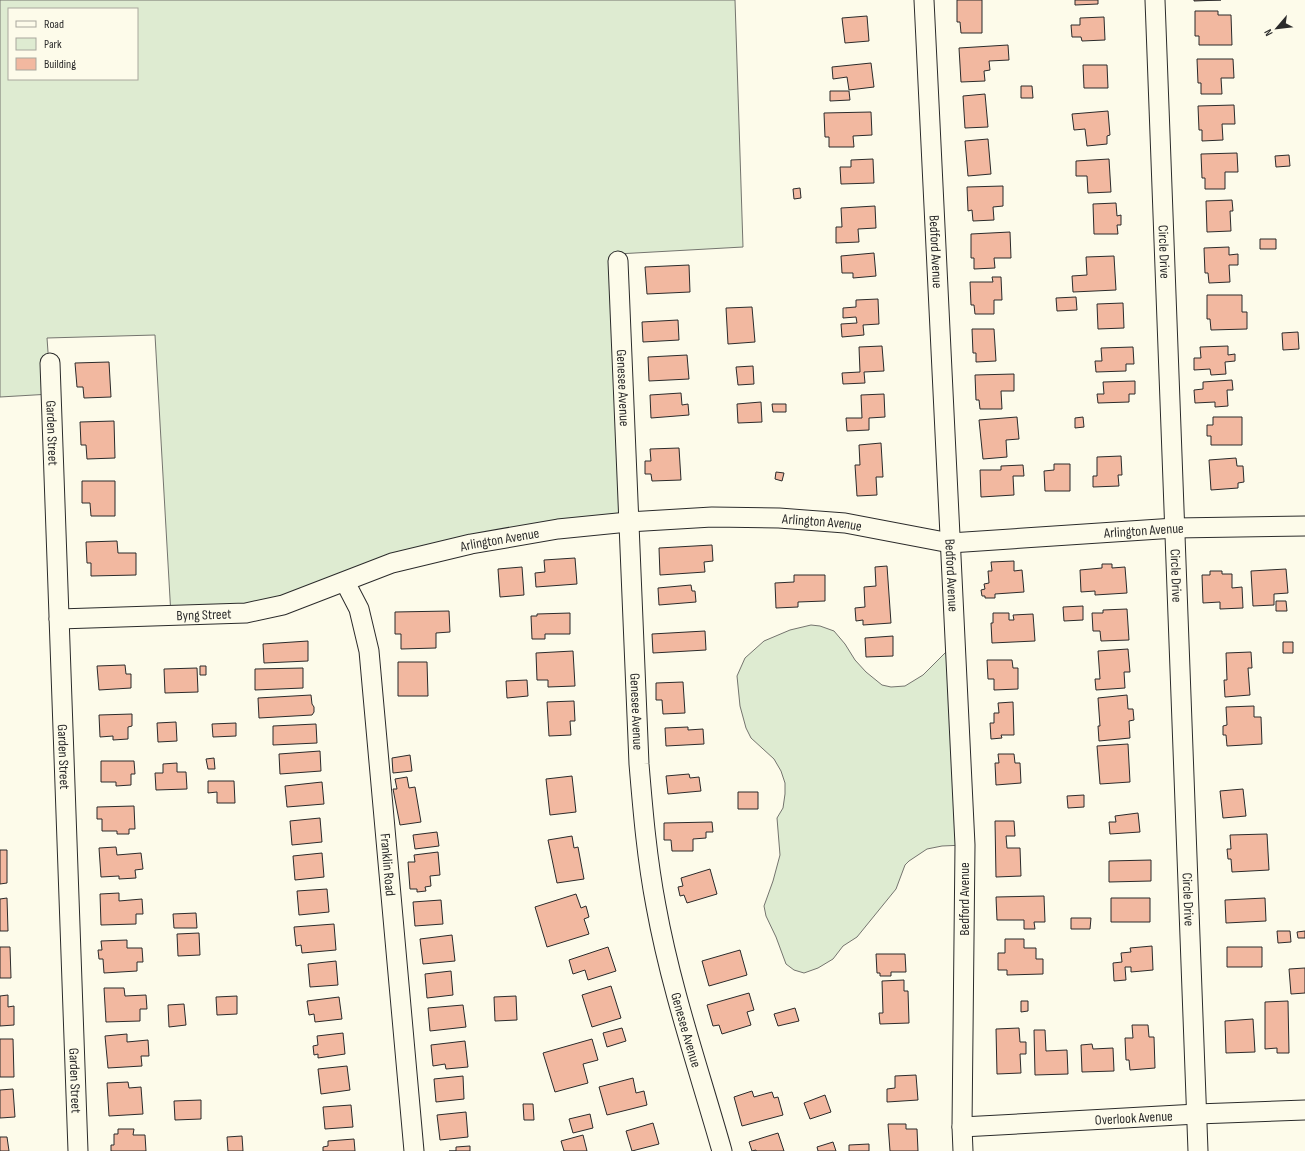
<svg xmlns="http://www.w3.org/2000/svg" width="1305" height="1151" viewBox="0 0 1305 1151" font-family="'Sofia Sans Condensed',sans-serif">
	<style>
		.green { fill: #deebd1; stroke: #74746e; fill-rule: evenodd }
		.building { fill: #f2b8a0; stroke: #2b2b2b }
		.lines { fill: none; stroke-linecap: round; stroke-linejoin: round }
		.minor-casing { stroke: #2b2b2b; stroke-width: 21 }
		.minor { stroke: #fdfbea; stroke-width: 19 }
		.labels { text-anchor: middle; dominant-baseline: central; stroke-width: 3; stroke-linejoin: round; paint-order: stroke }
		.street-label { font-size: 14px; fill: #2b2b2b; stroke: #fdfbea }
	</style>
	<rect width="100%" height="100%" fill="#fdfbea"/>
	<path class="green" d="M0 0H735L743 247 617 254 628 522 471 544 283 605 171 616 155 335 47 338 51 394 0 397ZM9 9H137V79H9Z
		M811 625 820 626 834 631 845 644 855 660 866 672 882 685 891 687 905 686 923 675 955 643 965 845 942 846 927 849 909 861 905 865 896 889 857 937 843 946 833 959 818 968 804 973 794 970 786 964 776 937 766 916 764 906 773 881 780 855 777 818 783 808 785 794V783L781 771 774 759 751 738 746 728 740 706 737 676 745 658 764 641 790 630Z"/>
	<path class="building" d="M957 0H982V33H961L960 22H957Z
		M1075 0H1098V4L1075 5Z
		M1194 0H1221L1194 1Z
		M1195 11H1218V15H1231L1232 45H1199V36H1195Z
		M867 16 869 41 845 43 842 18Z
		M1104 17 1105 40 1082 41 1081 37H1072L1071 25H1080V18Z
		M1008 45 1009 60 989 61 990 70 984 71 985 81 961 82 959 48Z
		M1197 59H1233L1234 78H1221L1222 94H1201V83H1198Z
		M871 63 874 87 849 90 847 77 833 79 832 67Z
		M1083 65H1107L1108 88H1084Z
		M1021 86H1032L1033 98H1021Z
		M830 91H849L850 100 830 101Z
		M985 94 988 127 965 128 963 96Z
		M1234 105 1235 124H1222L1223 140 1202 141V130H1199L1198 106Z
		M1108 111 1110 135 1107 136V144L1087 146 1085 129 1074 130 1072 114Z
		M871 112 872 135 853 136 854 147H829V137H825L824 113Z
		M988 139 991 174 968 176 965 141Z
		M1237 153 1238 172H1225V189H1205V178H1202L1201 154Z
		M1289 155 1290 166 1276 167 1275 156Z
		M873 159 874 183 841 184 840 167H851V160Z
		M1109 159 1111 192 1088 193 1087 176H1076V161Z
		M1003 186V206L993 207 994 220 973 221 972 210 968 211 967 187Z
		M800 188 801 198 794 199 793 189Z
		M1232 200 1233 211H1230L1231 231 1207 232 1206 201Z
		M1116 203 1117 216 1121 215V225H1117L1118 234H1094L1093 204Z
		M875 206 876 228 858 229 859 242 836 243V227H842L841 208Z
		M1010 232 1011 258H994L995 268 974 269V258H971V234Z
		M1260 239H1276V249H1260Z
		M1229 247V255L1238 254V265H1229L1230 282 1209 283 1208 273H1205L1204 248Z
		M874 253 876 276 853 278V273H842L841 256Z
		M1114 256 1116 290 1073 292 1072 276 1087 275 1086 257Z
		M689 265 690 292 647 294 645 267Z
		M992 277H1001L1002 300H994V314H975L974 305H971L970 282H993Z
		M1207 295H1242V312H1247V329L1211 330 1210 319H1207Z
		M1076 297 1077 310 1057 311 1056 298Z
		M878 299 879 324 863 325 864 335 842 337 841 324 857 323 856 317 843 318V308L856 307V300Z
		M1123 303 1124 328 1098 329 1097 304Z
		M752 307 755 342 728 344 726 308Z
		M678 320 679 340 643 342 642 322Z
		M972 329H994L996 361 976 362V353H973Z
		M1298 332 1299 349 1283 350 1282 333Z
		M882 346 884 371 864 372 865 383 843 384 842 373 860 372 859 347Z
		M1228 346V355L1235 354V361L1225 362 1226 374 1211 375 1210 369 1194 370V358H1201L1200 347Z
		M1133 347 1134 364H1126V371L1096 372 1095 361H1102L1101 348Z
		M687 355 689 379 649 381 648 357Z
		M109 362 111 397 84 398 83 387H77L75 363Z
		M753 366 754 384 738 385 736 367Z
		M1014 374V391H1001L1002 409H980L979 400H976L975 375Z
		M1232 380 1233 390H1227L1228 406 1215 407V402L1195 403 1194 390 1203 389V382Z
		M1135 381V394H1129V402L1098 403 1097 394H1104L1103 382Z
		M681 393 682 405 688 404 689 415 651 418 650 395Z
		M884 394 885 417 869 418V430L847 431 846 418H862L861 395Z
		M761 402 762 422 738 423 737 404Z
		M772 404H786V412H773Z
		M1017 417 1019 439 1006 440 1007 457 983 459 979 420Z
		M1083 417 1084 427 1075 428V418Z
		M1213 417H1242V445H1211V436H1207V425H1213Z
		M114 421 115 458 87 459 86 445H81L80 422Z
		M881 443 883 477H876L877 495 857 496 855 465H860L859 445Z
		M679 448 681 480 652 481 651 474H645V461H651L650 449Z
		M1121 456 1122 475H1118L1119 486 1093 487V476H1097V457Z
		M1236 458 1237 466H1243L1244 482 1238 483V488L1211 490 1209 460Z
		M1054 464H1070V491H1045L1044 471 1054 470Z
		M1023 465 1024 476H1013L1014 495 981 497 980 470H1001V466Z
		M776 472 784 473 782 481 775 479Z
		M82 481H115V516H91L90 503H82Z
		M117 541 118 553H136V575L91 576V563H87L86 542Z
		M712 545 713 561 704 562 705 572 660 575 659 548Z
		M575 558 577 584 536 587 535 573 545 572 544 560Z
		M1014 561V571L1022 570 1024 592 995 594V598H985V596H982L981 590 985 589 984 584 989 583 988 571H992L991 562Z
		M1102 564H1112V568L1125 567 1127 593 1095 595V591L1081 592 1080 570 1102 568Z
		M887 566 891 623 863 625V620L856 621 855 608 865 607 864 587 876 586 875 567Z
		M522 567 524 595 500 597 498 569Z
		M1286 569 1288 593 1274 594V605L1253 606 1251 571Z
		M1210 571H1222V574H1232V588L1242 587 1243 608 1220 609V602L1203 603 1202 575H1210Z
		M794 575H825V601L798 602V607L776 608 775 583 794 582Z
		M691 585 692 591H695L696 602 659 605 658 588Z
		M1276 601H1286L1287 611H1276Z
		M1083 606V620L1064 621 1063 607Z
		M1127 609 1129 640 1101 641 1100 631H1093L1092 613H1103V610Z
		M449 611 450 632 436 633V648L401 649V634H395V612Z
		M570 613V634H545V639H532L531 616H537V614Z
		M993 613H1009V620H1014L1013 615 1033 614 1035 641 992 643 991 623H993Z
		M705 631 706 650 653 653 652 634Z
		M893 636V656L866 657 865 638Z
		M308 641V661L264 663 263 644Z
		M1283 642H1293V653H1283Z
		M1128 649 1130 672H1124L1125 688 1096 690 1095 679H1100L1098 651Z
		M573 651 575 686 548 687V680H537L536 653Z
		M1251 652 1252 668H1248L1250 695 1225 697 1224 680H1227L1226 653Z
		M987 660H1012L1013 668H1018V689L994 690V679H988Z
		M398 662H427L428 696H398Z
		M125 665 126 674H131V688L99 690 97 666Z
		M200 666H206V675H200Z
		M197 668 198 692 165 693 164 669Z
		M303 668V688L255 690V669Z
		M527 680 528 696 507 698 506 681Z
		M683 682 685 713 663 714 662 700H656V683Z
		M311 695 312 704 314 707V712L312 715 259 718 258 698Z
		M1127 695 1128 709H1133L1134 720 1129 721 1130 738 1099 741 1098 726H1100L1098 698Z
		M574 701 575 721H570L571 735 549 736 547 702Z
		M1013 702 1014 735H1001L1002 738 991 739 990 723H994V713H999L998 703Z
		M1254 706V717H1261L1262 744 1227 746 1226 735H1223V726L1227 725 1226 707Z
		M132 714V726L128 727V739L113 740V736L100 737 99 715Z
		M176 722 177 741 158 742 157 723Z
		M236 723V736L213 737 212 724Z
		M316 724 317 743 273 745V726Z
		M688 727V730L703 729 704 744 666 746 665 728Z
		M1128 744 1130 782 1100 784 1097 746Z
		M320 751 321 771 280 774 279 754Z
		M998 754H1014L1015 763H1020L1021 783 996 785 995 763H999Z
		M410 755 412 771 393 773 392 758Z
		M214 758 215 769H208L206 759Z
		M101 761H134L135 774H131V785L116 786V782H101Z
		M177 763V772H186L187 789 156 790 155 773H163V764Z
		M689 774 690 778 699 777 701 791 668 794 666 776Z
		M572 776 576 812 550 815 546 779Z
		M407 777 409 788 415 787 421 822 400 825 393 789H397L395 779Z
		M208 781H234L235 803H217V792L208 793Z
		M322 782 324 804 287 807 285 786Z
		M1243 789 1246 816 1223 818 1220 791Z
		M738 792H758V809H738Z
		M1084 795V807L1068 808 1067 796Z
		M134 806 135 829H129V834H117V831H102V819H97V807Z
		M1138 813 1140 832 1110 834 1109 822H1116L1115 816Z
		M320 818 322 842 292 845 290 821Z
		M995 821H1014L1015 836H1006L1007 848H1020L1021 876 996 877Z
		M712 822 713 832H706V838L693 839V851H672L671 840H664V823Z
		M437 832 439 846 415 849 413 835Z
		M1267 834 1269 870 1232 872 1231 859H1228L1227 849H1231L1230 835Z
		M572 836 574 848 578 847 584 879 557 883 548 840Z
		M116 847 117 855 141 853 143 869 135 870 136 878 119 879V876L101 877 99 848Z
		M0 850H7V883L0 884Z
		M438 852 440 875 430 876 431 886 425 887 426 891 417 892V889H410L408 862H415L414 855Z
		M322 853 324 877 295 880 293 856Z
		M1151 860V881L1109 882V861Z
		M710 869 717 894 687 903 684 895 680 896 678 887 683 886 681 878Z
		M327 889 329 912 299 915 297 891Z
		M119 893V901L142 899 143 914H136V924L101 925 100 894Z
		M576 894 581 908 586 906 589 917 584 919 589 934 547 947 535 907Z
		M1044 896 1045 922H1034L1035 929H1024V920H997L996 897Z
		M7 898 8 931H0V899Z
		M1111 898H1150V922H1111Z
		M1265 898 1266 921 1226 923 1225 900Z
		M441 900 443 924 415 926 413 902Z
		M196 913 197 928H174L173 914Z
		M1071 918H1091L1090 929H1071Z
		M334 924 336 950 302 953 301 945 296 946 294 927Z
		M1277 931H1290L1291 942 1278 943Z
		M1305 931V938H1298L1297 932Z
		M199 933 200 955 178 956 177 934Z
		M452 935 455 961 423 964 420 939Z
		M1005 939H1024V948H1036V959H1043V974L1007 975V970H998V953H1005Z
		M127 940V948H142L143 962H137V971L104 973 103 959H99L98 950H102L101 941Z
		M1152 946 1153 970 1131 972V967H1125L1126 980 1114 981 1113 963 1122 962 1121 953 1131 952 1130 948Z
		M0 947H10L11 978H0Z
		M608 947 616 971 588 980 585 970 573 974 569 960Z
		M1227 947H1262V967H1227Z
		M740 950 747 975 709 986 702 961Z
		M876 954H905L906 972H891V976H880V973H877Z
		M336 961 338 985 310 987 308 964Z
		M1305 968V993L1291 994 1289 969Z
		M451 971 453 995 427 998 425 974Z
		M904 980V991H908L909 1023 880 1024 879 1013H883L882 981Z
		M611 986 621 1018 592 1027 582 995Z
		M104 988H124L125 996 146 995 147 1009H140V1021L106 1022Z
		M749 993 754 1010 747 1012 751 1025 722 1034 719 1025 713 1026 707 1005Z
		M8 995V1007L14 1006V1025L0 1026V996Z
		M237 996V1014L217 1015 216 997Z
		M516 996 517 1020 495 1021 494 997Z
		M339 997 342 1019 315 1022 314 1014 309 1015 307 1001Z
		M1021 1001H1028V1011L1021 1012Z
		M1288 1001 1289 1053H1277V1048L1265 1049V1002Z
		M184 1004 186 1025 169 1027 168 1005Z
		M463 1005 466 1027 430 1031 428 1008Z
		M795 1008 799 1021 778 1026 774 1014Z
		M1253 1019 1255 1052 1226 1053 1225 1021Z
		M1132 1025H1148L1149 1037H1154L1155 1068 1130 1070 1129 1060H1126L1125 1038H1133Z
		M622 1028 626 1041 607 1047 603 1033Z
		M1019 1028 1020 1042H1026V1054H1020L1021 1073 997 1074 996 1029Z
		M1034 1030H1045L1046 1051 1067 1050 1068 1074 1035 1075Z
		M343 1033 345 1054 318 1058V1054L314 1055 313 1046 318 1045 317 1036Z
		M127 1034V1042L148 1040 149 1056H141L142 1066 108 1068 105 1036Z
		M0 1039H13L14 1077H0Z
		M592 1039 598 1060 583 1064 588 1083 555 1092 543 1053Z
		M465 1041 468 1067 446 1069 445 1064 433 1066 431 1045Z
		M1092 1044 1093 1049 1113 1048 1114 1071 1082 1072 1081 1045Z
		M347 1066 350 1090 321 1094 318 1069Z
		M916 1075 918 1100 887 1102V1089L895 1088V1076Z
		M463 1076 464 1099 436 1102 434 1079Z
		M633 1078 636 1093 644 1091 647 1105 607 1115 599 1087Z
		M128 1082 129 1088 141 1087 143 1114 109 1116 107 1083Z
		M13 1089 15 1117 0 1118V1090Z
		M752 1091 754 1097 772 1092 774 1098 778 1097 783 1115 742 1126 734 1097Z
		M825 1095 831 1112 810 1119 804 1103Z
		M201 1100V1119L175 1120 174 1101Z
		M523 1104H533L534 1120H524Z
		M351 1105 353 1127 325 1129 323 1107Z
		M466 1112 468 1137 440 1140 437 1115Z
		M590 1114 593 1128 573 1133 569 1119Z
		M653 1123 659 1144 632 1151 626 1131Z
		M888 1124H906V1129H917L918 1151H890Z
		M118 1129H134L133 1135H145L146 1151H111V1145H114V1134H118Z
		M778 1133 784 1151H756V1150L752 1151 749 1142Z
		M583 1135 587 1151H564L561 1141Z
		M242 1136 243 1151H228L227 1137Z
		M0 1137H7L9 1151H0Z
		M354 1139 355 1151H323V1147L328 1146V1141Z
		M833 1142 836 1151H818L817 1147Z
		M869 1144V1151H849V1145Z
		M470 1146V1151H449H456V1147Z"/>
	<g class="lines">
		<defs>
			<g id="minor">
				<path id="s1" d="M924 0 965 845 962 1127 963 1151"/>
				<path id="s2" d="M1155 0 1198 1151"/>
				<path id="s3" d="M618 261 639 764C643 812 647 859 656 906 671 989 699 1070 722 1151"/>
				<path id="s4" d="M50 363 78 1151"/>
				<path id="s5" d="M345 582 359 609 369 651 414 1151"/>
				<path id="s6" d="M59 619 246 613 283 605 392 563 471 544 558 529 628 522 712 517 779 518 845 523 950 543 1175 528 1305 526"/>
				<path id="s7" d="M962 1127 1197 1114 1305 1110"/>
			</g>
		</defs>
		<use href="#minor" class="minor-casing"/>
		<use href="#minor" class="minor"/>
	</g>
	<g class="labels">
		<g class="street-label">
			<text stroke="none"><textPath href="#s1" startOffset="252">Bedford Avenue</textPath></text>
			<text stroke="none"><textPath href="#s2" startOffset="252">Circle Drive</textPath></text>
			<text stroke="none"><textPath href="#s3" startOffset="127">Genesee Avenue</textPath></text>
			<text stroke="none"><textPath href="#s4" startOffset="70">Garden Street</textPath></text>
			<text stroke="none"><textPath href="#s6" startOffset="776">Arlington Avenue</textPath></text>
			<text stroke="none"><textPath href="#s6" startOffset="1100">Arlington Avenue</textPath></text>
			<text stroke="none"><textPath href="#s6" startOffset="452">Arlington Avenue</textPath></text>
			<text stroke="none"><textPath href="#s1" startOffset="576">Bedford Avenue</textPath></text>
			<text stroke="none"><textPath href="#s2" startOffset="576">Circle Drive</textPath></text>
			<text stroke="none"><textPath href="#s6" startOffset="145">Byng Street</textPath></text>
			<text stroke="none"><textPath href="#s3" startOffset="451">Genesee Avenue</textPath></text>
			<text stroke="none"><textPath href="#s4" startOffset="394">Garden Street</textPath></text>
			<text stroke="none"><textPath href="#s5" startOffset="288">Franklin Road</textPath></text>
			<text transform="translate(964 899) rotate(-90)">Bedford Avenue</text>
			<text stroke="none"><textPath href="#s2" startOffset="900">Circle Drive</textPath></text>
			<text stroke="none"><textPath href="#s3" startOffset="774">Genesee Avenue</textPath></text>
			<text stroke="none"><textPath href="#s4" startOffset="718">Garden Street</textPath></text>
			<text stroke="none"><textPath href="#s7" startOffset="172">Overlook Avenue</textPath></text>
		</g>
	</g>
	<rect x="8" y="8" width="130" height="72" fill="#fdfbea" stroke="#a9a89e"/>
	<rect x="16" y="21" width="20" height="6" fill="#fdfbea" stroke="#a9a89e"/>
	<text x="44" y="28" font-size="12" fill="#2b2b2b">Road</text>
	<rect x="16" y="38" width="20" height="12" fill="#deebd1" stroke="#a9a89e"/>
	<text x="44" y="48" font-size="12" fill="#2b2b2b">Park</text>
	<rect x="16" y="58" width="20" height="12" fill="#f2b8a0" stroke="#a9a89e"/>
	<text x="44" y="68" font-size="12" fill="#2b2b2b">Building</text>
	<g transform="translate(1277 28) rotate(242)" stroke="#fdfbea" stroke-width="3" paint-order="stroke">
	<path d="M0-3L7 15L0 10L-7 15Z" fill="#2b2b2b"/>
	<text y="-6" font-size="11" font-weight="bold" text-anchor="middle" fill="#2b2b2b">N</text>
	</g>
</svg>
